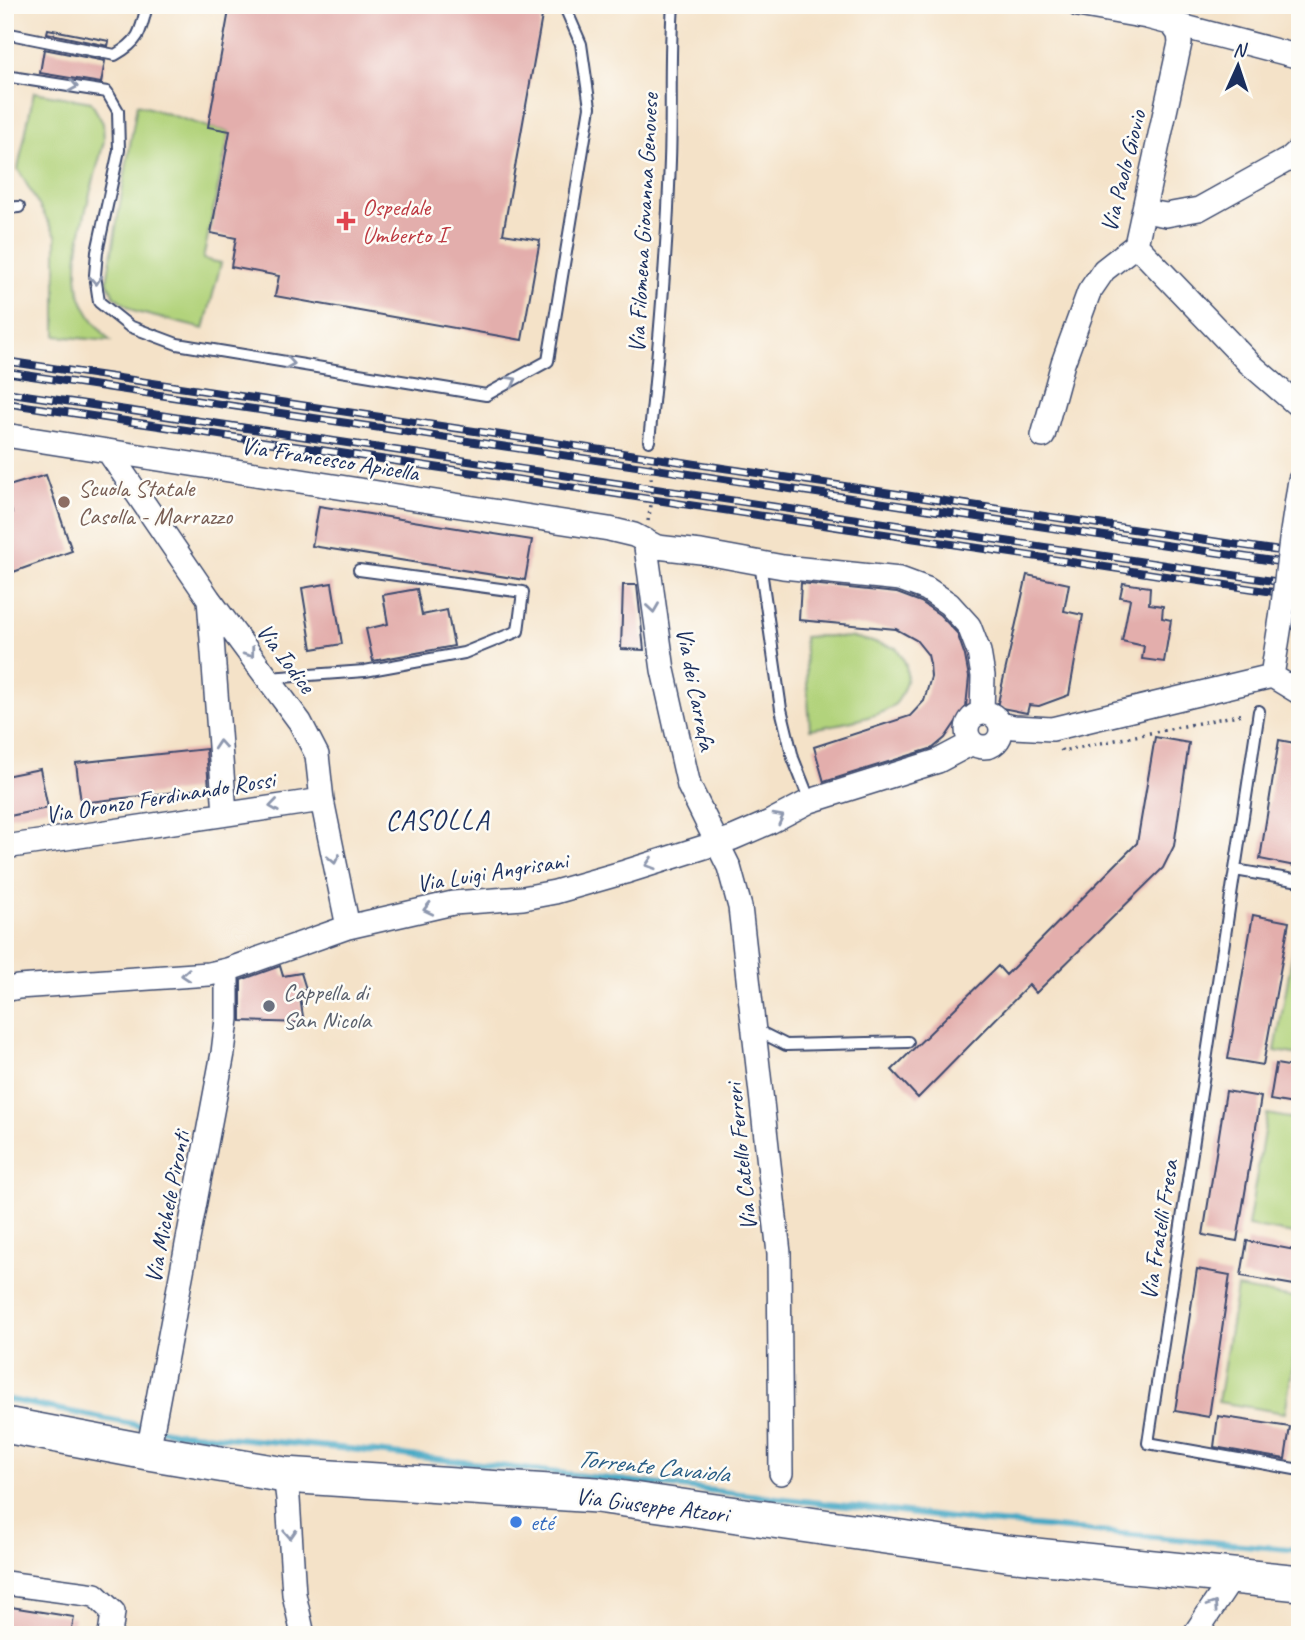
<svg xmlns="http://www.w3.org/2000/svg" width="1305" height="1640" viewBox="0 0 1305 1640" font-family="Caveat,sans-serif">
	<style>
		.green { fill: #b2d37b; stroke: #66816c; stroke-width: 2 }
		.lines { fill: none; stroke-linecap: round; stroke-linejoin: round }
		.stream { stroke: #44a7c4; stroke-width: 6 }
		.building { fill: #e3aeac }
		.lane-casing { stroke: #3c4a6e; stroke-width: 14 }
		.street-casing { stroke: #3c4a6e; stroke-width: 26 }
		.primary-casing { stroke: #3c4a6e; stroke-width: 38 }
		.path { stroke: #3c4a6e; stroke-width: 3.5; stroke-dasharray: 2 5; stroke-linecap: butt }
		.lane { stroke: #fff; stroke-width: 10 }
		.street { stroke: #fff; stroke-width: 23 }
		.primary { stroke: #fff; stroke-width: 35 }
		.rail-casing { stroke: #1b2f5e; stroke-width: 8 }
		.rail { stroke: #fdfcf7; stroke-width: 5; stroke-dasharray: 16; stroke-linecap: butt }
		.street-bridge-casing { stroke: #3c4a6e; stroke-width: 26; stroke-linecap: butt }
		.street-bridge { stroke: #fff; stroke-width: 23 }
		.oneway { stroke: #8d97ae }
		.health-dot { fill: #e0444e; stroke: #fdfcf7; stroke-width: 2.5 }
		.education-dot { fill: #8d6e63; stroke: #fdfcf7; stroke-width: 2.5 }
		.worship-dot { fill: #6b7280; stroke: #fdfcf7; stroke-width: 2.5 }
		.shop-dot { fill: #3f7fe0; stroke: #fdfcf7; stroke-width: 2.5 }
		.labels { text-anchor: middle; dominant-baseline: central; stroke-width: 5; stroke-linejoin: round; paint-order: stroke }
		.street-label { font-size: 24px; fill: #1b2f5e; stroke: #fdfcf7 }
		.health-label { font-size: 24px; fill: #be3a42; stroke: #fdfcf7; text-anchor: start }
		.education-label { font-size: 24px; fill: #785e54; stroke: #fdfcf7; text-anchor: start }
		.worship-label { font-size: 24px; fill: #5b616d; stroke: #fdfcf7; text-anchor: start }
		.shop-label { font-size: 24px; fill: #366cbe; stroke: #fdfcf7; text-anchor: start }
		.water-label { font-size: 26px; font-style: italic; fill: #2b5f87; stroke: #fdfcf7 }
		.quarter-label { font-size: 28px; letter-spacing: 2px; fill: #1b2f5e; stroke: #fdfcf7 }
	</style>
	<rect width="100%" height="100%" fill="#fdfcf7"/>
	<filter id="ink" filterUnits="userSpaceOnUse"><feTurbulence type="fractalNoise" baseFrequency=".0143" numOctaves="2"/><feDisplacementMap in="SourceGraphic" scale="14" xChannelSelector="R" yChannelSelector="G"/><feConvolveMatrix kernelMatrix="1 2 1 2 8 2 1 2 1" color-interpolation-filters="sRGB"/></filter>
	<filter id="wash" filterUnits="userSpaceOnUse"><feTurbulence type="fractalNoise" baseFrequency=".00686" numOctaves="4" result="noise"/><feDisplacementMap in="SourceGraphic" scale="28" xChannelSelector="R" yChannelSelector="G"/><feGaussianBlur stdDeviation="1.57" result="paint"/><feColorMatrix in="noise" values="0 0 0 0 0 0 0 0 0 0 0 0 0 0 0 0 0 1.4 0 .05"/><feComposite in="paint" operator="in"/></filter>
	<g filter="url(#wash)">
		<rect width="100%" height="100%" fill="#f4e2c8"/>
		<path class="green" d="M34 92 91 102 103 123 104 141C94 183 72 244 78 285 81 307 96 325 110 341L56 336V235L18 169Z
			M137 104 208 127 230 131 203 259 221 263 204 329 136 312 114 296 107 281Z
			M821 636 857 638 896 648C905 659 910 671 905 684 903 691 900 699 895 704 882 718 829 726 810 729L804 637Z
			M1294 946 1300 947V1055L1275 1051Z
			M1267 1114 1300 1120V1235L1248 1226Z
			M1237 1288 1300 1299V1320L1285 1413 1218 1402Z"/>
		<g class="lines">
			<path class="stream" d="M5 1399 173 1432 350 1449 977 1521 1300 1550"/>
		</g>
		<g id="blocks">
			<path class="building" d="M230 5H544L503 234 540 240 522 340 275 296 279 276 231 267 236 238 211 233 230 131 208 127Z
				M48 29 109 41 108 46 47 33Z
				M44 49 105 61 101 83 40 73Z
				M46 475 72 551 5 575V515L12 513 5 487Z
				M319 506 532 540 525 580 312 546Z
				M1027 575 1069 584 1064 611 1083 615 1069 695 1039 706 1029 705 1027 713 997 707Z
				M332 583 342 644 312 649 302 588Z
				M801 583 897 593 921 602 940 615 957 633 965 656 969 677 966 707 945 738 933 748 824 782 814 747 910 716 924 701 931 677 930 664 928 655 916 640 896 629 799 620Z
				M1123 583 1150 587 1149 604 1163 606 1162 618 1171 620 1164 662 1142 659 1144 646 1122 641 1130 599 1120 597Z
				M623 585H637L644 650 621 649Z
				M417 589 422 615 447 610 454 646 373 661 366 629 388 624 383 595Z
				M1155 737 1189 743 1174 846 1163 868 1036 993 1029 985 918 1098 892 1070 998 966 1006 975 1137 843Z
				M1279 740 1300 744V867L1260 859Z
				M206 749 209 788 81 803 76 763Z
				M40 769 48 808 5 817V776Z
				M1253 915 1289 922 1263 1065 1228 1059Z
				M280 966 283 976 301 973 306 989 299 991 304 1023 241 1021V980Z
				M1276 1064 1300 1068V1105L1270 1100Z
				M1226 1091 1261 1097 1237 1241 1203 1235Z
				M1247 1241 1300 1251V1286L1241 1276Z
				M1197 1269 1230 1275 1209 1417 1175 1411Z
				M1218 1416 1290 1427 1285 1459 1214 1447Z
				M5 1606 74 1617 71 1635H5Z"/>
		</g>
	</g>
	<g filter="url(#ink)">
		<use href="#blocks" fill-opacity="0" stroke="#3c4a6e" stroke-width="2"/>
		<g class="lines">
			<defs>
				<path id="lane" d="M5 33 115 55C140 41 141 31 147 5
					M5 76 107 92 118 111 119 150 97 252 95 275 99 302 129 326 177 344 486 395 548 361 590 107 581 44 564 5
					M5 208 19 207
					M649 441C659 348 667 254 670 160 672 108 669 57 673 5
					M760 563 781 709 793 758 810 801
					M268 678 365 671 464 653 518 631 523 592 359 570
					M1259 711 1148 1443 1300 1470
					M1235 870 1300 881
					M756 1030 786 1045 908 1042"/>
				<path id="street" d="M1078 5 1147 17 1300 57
					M1144 211 1166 215 1199 209 1289 159 1300 149
					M1136 245 1249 363 1300 407
					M5 435 609 529 634 535 657 547 701 552 783 567 900 579 927 589 949 604 969 626 979 652 983 676 982 713
					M1043 436 1063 363 1089 292 1104 270 1136 245 1180 43 1179 34 1172 24 1170 5
					M108 451 209 599 300 722 317 755 322 800 348 927
					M1292 532 1300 480
					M645 540 663 670 689 786 729 867 740 907 779 1253 781 1473
					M209 599 225 813
					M1272 676 1282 612
					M967 730a17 17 0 1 1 34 0a17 17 0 1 1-34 0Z
					M1000 724 1014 727 1052 729 1272 676 1300 693
					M5 847 322 800
					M5 990 18 987 209 974 227 970 348 927 453 903 523 898 555 892 625 872 733 838 770 822 810 801 938 761 972 743
					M148 1452 223 1053 227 1019V970
					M285 1475 288 1499 294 1594 303 1635
					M5 1583 95 1595 113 1612 110 1635
					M1194 1635 1232 1578"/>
				<path id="primary" d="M5 1425 148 1452 285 1475 597 1495 1006 1553 1300 1583"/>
			</defs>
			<use href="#lane" class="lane-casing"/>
			<use href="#street" class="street-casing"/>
			<use href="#primary" class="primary-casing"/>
			<path class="path" d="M648 521 652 500 650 456
				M1061 749 1062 751 1243 714"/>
			<use href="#lane" class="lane"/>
			<use href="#street" class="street"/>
			<use href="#primary" class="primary"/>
			<defs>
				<path id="rail" d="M5 361 1300 554
					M5 372 1300 565
					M5 392 1300 585
					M5 403 1300 596"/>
			</defs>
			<use href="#rail" class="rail-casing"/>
			<use href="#rail" class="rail"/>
			<defs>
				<path id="street-bridge" d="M1282 612 1292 532"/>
			</defs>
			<use href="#street-bridge" class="street-bridge-casing"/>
			<use href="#street-bridge" class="street-bridge"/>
		</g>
		<defs><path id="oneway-chevron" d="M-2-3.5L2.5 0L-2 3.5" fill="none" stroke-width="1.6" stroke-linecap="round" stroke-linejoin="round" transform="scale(1.75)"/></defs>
		<g class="oneway">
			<use href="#oneway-chevron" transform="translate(73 86) rotate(10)"/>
			<use href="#oneway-chevron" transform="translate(96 280) rotate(86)"/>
			<use href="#oneway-chevron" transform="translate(290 363) rotate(9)"/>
			<use href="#oneway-chevron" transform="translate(512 381) rotate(-29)"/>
			<use href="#oneway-chevron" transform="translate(653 608) rotate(82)"/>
			<use href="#oneway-chevron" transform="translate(250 653) rotate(53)"/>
			<use href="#oneway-chevron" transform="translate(220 745) rotate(-94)"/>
			<use href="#oneway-chevron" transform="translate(274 806) rotate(172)"/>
			<use href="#oneway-chevron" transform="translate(779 818) rotate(-28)"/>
			<use href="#oneway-chevron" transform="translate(334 859) rotate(79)"/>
			<use href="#oneway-chevron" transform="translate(650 864) rotate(162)"/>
			<use href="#oneway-chevron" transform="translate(428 909) rotate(167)"/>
			<use href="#oneway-chevron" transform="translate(186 975) rotate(176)"/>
			<use href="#oneway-chevron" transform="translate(290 1534) rotate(87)"/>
			<use href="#oneway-chevron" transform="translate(1213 1606) rotate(-56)"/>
		</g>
	</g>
	<path class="health-dot" d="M342.5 210.5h7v7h7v7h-7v7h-7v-7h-7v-7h7z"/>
	<circle class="education-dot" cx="64" cy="502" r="7"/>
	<circle class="worship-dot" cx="269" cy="1006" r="7"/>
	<circle class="shop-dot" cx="516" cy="1522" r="7"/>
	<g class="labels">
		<g class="street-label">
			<text transform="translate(1123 171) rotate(-76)">Via Paolo Giovio</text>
			<text transform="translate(643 223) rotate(-87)">Via Filomena Giovanna Genovese</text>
			<text transform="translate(330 459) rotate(9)">Via Francesco Apicella</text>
			<text transform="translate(286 658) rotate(53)">Via Iodice</text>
			<text transform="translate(696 689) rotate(79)">Via dei Carrafa</text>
			<text transform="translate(160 797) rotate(-9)">Via Oronzo Ferdinando Rossi</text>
			<text transform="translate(492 872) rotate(-9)">Via Luigi Angrisani</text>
			<text transform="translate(741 1157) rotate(-96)">Via Catello Ferreri</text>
			<text transform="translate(167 1207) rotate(-79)">Via Michele Pironti</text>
			<text transform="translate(1159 1230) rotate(-81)">Via Fratelli Fresa</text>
			<text transform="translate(652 1505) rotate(7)">Via Giuseppe Atzori</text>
		</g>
		<g class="health-label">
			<text x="362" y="207">Ospedale<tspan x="362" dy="28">Umberto I</tspan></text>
		</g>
		<g class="education-label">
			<text x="78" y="488">Scuola Statale<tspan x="78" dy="28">Casolla - Marrazzo</tspan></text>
		</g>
		<g class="worship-label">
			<text x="283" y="992">Cappella di<tspan x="283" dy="28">San Nicola</tspan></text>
		</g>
		<g class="shop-label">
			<text x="530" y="1522">eté</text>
		</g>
		<g class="water-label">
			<text transform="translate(653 1466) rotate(6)">Torrente Cavaiola</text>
		</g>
		<g class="quarter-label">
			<text x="438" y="819">CASOLLA</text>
		</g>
	</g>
	<rect width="1305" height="1640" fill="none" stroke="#fdfcf7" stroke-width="28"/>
	<g transform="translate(1238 66) rotate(3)" stroke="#fdfcf7" stroke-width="5" paint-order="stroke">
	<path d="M0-5L12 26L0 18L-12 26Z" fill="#1b2f5e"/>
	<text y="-10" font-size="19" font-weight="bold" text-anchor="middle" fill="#1b2f5e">N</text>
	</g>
</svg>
